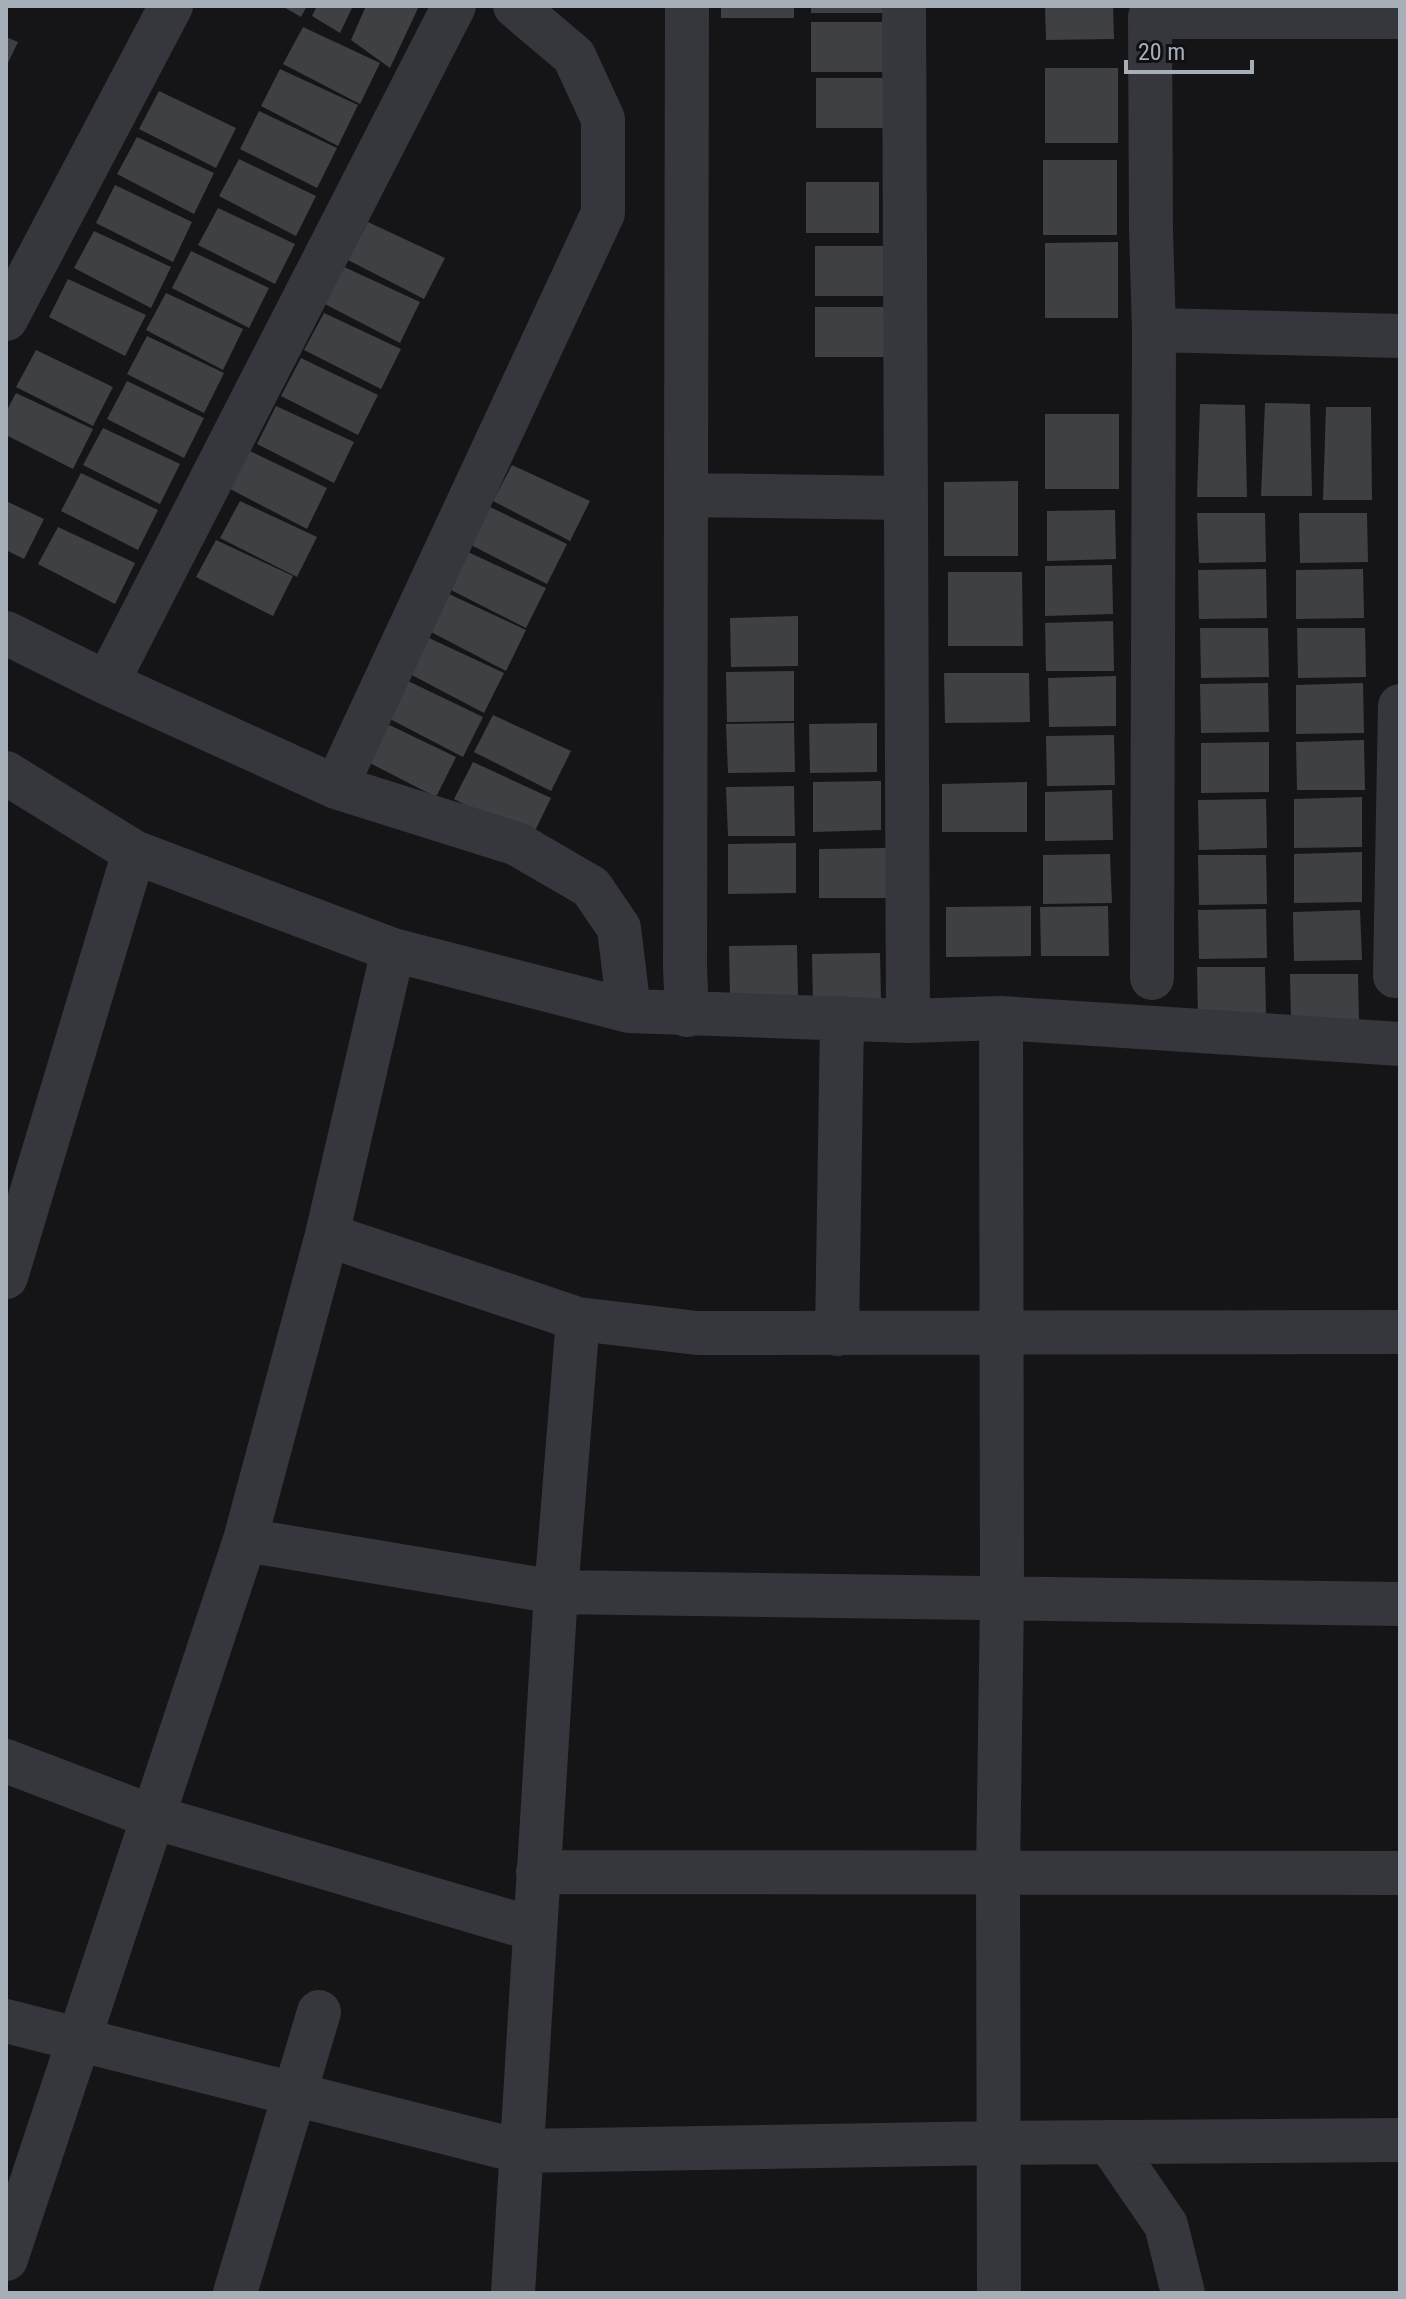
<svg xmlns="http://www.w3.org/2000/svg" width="1406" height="2299" viewBox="0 0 1406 2299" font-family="'Roboto Condensed',sans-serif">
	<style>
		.building { fill: #3f4044 }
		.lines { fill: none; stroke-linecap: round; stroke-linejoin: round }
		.minor { stroke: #35373c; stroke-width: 44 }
	</style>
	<rect width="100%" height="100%" fill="#151517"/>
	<path class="building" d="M282 6H307L301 17Z
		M317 6H353L340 33 312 16Z
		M366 6H419L390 68 351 40Z
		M721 6H794V18H721Z
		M811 6H883V13H811Z
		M1045 6H1113L1114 39 1046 40Z
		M811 22H883V72H811Z
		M303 27 380 63 360 104 283 64Z
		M6 37 18 42 6 67Z
		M1045 68H1118V143H1045Z
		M280 69 358 105 338 146 261 106Z
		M816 78H889V128H816Z
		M159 91 236 128 216 168 139 129Z
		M259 111 337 148 317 188 240 149Z
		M137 137 214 173 194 214 117 174Z
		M239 159 316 196 296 236 219 196Z
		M1043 160H1117V235H1043Z
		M806 182H879V233H806Z
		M115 185 192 222 173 262 96 223Z
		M218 208 295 244 275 284 198 245Z
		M368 222 445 258 424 299 348 260Z
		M94 231 171 267 151 308 74 268Z
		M1118 242V318H1045V243Z
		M815 246H887L888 296H815Z
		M191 251 269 288 249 328 172 288Z
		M342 266 420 302 400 343 323 303Z
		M68 279 146 315 125 356 49 317Z
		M166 293 243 329 223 370 146 330Z
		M815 307H887L888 357H815Z
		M324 313 401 349 381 389 304 350Z
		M147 336 224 373 204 413 127 374Z
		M36 350 113 387 93 426 16 387Z
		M301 358 378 395 358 435 281 396Z
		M127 381 204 418 184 458 107 419Z
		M16 393 93 429 73 469 6 435V412Z
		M1265 403 1310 404 1312 496H1261Z
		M1200 404 1245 405 1247 497H1197Z
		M276 406 354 442 334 483 257 444Z
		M1326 407H1371L1372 500H1323Z
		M1045 414H1119V489H1045Z
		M103 428 180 464 160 504 83 465Z
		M250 451 327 488 307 529 230 489Z
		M512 465 590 501 570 541 493 501Z
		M81 473 158 510 138 550 61 511Z
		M1018 481V556H944V482Z
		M6 501 44 519 24 559 6 550Z
		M240 501 317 537 297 577 220 538Z
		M490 507 567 544 547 584 471 545Z
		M1115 510 1116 559 1047 561V511Z
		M1197 513H1265L1266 562 1199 563Z
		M1299 513H1367L1368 562 1300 563Z
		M58 527 135 563 115 604 38 564Z
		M216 540 293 576 273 616 196 577Z
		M468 552 546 588 526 628 449 589Z
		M1112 565 1113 614 1045 616V566Z
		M1266 569 1267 618 1199 619 1198 570Z
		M1363 569 1364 618 1296 619V570Z
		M948 572H1022L1023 646H948Z
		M449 594 526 630 506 671 429 631Z
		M798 616V666L731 667 730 618Z
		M1113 621 1114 671H1046L1045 623Z
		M1200 628H1268L1269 677 1201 678Z
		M1297 628H1365L1366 677 1298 678Z
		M427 637 504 673 484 713 408 673Z
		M794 671V721L727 722 726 672Z
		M944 673H1029L1030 722 945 723Z
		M1116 676V726L1049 727 1048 678Z
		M406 680 483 717 463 757 386 717Z
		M1268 683 1269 732 1201 733 1200 684Z
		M1363 683 1364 733 1296 734V685Z
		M493 715 571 751 551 791 474 752Z
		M379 720 456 757 436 797 360 758Z
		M794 723 795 772 728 773 726 724Z
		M877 723V772L810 773 809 724Z
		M1114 735 1115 785 1047 786 1046 736Z
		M1364 740 1365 790H1297L1296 742Z
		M1269 742V792L1201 793V743Z
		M473 762 551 798 531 839 454 799Z
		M881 781V830L813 832V782Z
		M1027 782V832H942V784Z
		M794 786 795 836H728L726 787Z
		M1112 790 1113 840 1045 841V792Z
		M1362 797V847L1294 848V799Z
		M1266 799 1267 848 1199 850 1198 800Z
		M796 843V893L728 894V844Z
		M887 848V898H819V849Z
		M1362 852V902L1294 903V854Z
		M1110 854 1112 903 1043 904V855Z
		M1198 855H1266L1267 904 1199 905Z
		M1031 906V956L946 957V907Z
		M1108 906 1109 956H1041L1040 907Z
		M1266 909 1267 958 1199 959 1198 910Z
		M1360 910 1362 960 1294 961 1293 912Z
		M797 945 798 995 730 996 729 946Z
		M880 953 881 1002 813 1004 812 954Z
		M1197 967H1265L1266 1016 1198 1017Z
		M1290 974H1358L1359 1023 1291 1024Z"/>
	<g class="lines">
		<path class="minor" d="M904 6 908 1021
			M1400 17H1150L1151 229 1154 330 1400 336
			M6 319 171 6
			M687 495 904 498
			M6 633 107 683 336 787 517 844 591 887 619 928 629 1011
			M107 683 454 6
			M6 773 134 852 393 950 629 1011 908 1021 1001 1018 1400 1044
			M336 787 603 213V119L574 56 515 6
			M1395 976 1400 706
			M1152 978 1154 330
			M687 1015 685 967 687 6
			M327 1235 578 1319 697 1333 1400 1332
			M6 1277 134 852
			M837 1334 842 1018
			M245 1540 556 1592 1400 1604
			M6 1761 153 1817 534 1929
			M538 1872 1400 1873
			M6 2021 519 2151 998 2143 1400 2140
			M1109 2142 1166 2225 1183 2293
			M6 2259 245 1540 327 1235 393 950
			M235 2293 319 2012
			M513 2293 556 1592 578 1319
			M999 2293 998 1872 1002 1598 1001 1018"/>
	</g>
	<rect width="1406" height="2299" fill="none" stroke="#a6aeb8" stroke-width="16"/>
	<path d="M1126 60v12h126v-12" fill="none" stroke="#a6aeb8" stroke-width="4"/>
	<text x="1138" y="60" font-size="24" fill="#a6aeb8" stroke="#101012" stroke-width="6" paint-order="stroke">20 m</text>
</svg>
